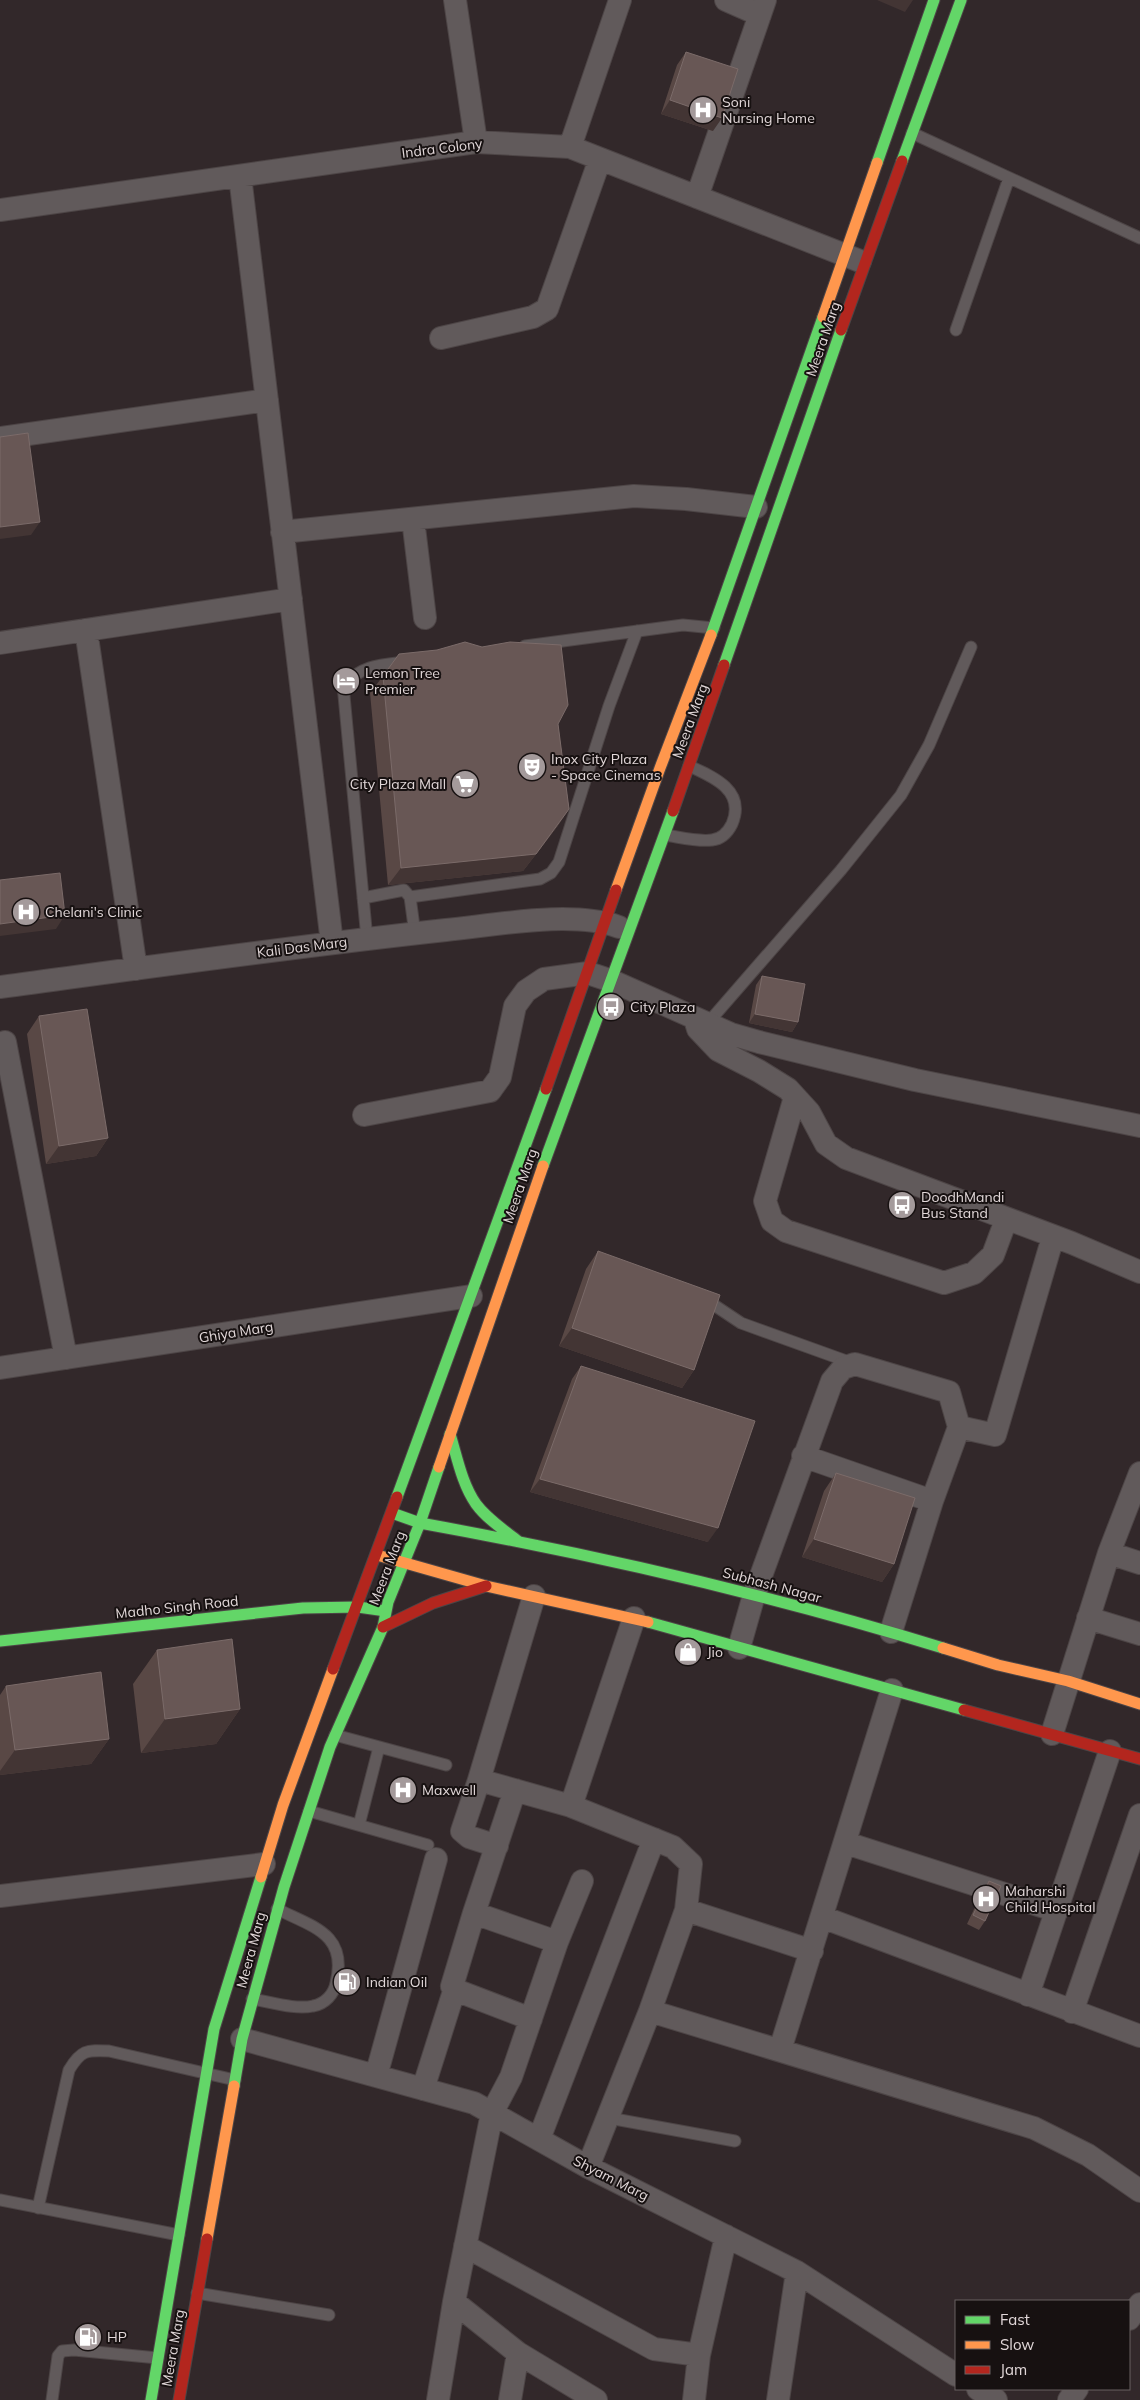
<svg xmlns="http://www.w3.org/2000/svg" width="1140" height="2400" viewBox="0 0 1140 2400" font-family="Mulish,sans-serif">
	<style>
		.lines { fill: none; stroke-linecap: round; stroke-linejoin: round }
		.lane-casing { stroke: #4d4546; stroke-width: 13 }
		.street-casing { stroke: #4d4546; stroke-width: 24 }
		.fast-casing { stroke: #4d4546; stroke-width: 13 }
		.slow-casing { stroke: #4d4546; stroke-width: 13 }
		.jam-casing { stroke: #4d4546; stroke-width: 13 }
		.lane { stroke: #615a5b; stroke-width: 11 }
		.street { stroke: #615a5b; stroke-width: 22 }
		.fast { stroke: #63d668; stroke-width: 11 }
		.slow { stroke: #ff974d; stroke-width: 11 }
		.jam { stroke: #b3261e; stroke-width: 11 }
		.wall { fill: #594845 }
		.shaded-wall { fill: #433534 }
		.building { fill: #685755; stroke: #7b6b69 }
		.labels { text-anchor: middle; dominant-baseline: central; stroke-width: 4; stroke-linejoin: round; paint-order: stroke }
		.poi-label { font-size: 14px; fill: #e1d7d8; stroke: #171111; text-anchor: start }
		.street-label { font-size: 14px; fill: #e1d7d8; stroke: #171111 }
	</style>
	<rect width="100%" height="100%" fill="#32282a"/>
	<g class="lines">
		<defs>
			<path id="lane" d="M912 133 1140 238
				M956 330 1009 178
				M525 646 683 625 714 628
				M665 835C679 837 697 842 712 840 721 839 728 832 732 824 746 791 714 777 689 766
				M410 897 540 879 551 873 559 862 609 706 637 631
				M363 898 404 890 410 897 415 934
				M367 939 343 685C364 665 378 665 405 662
				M707 1024 841 870 901 795 929 745 971 647
				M705 1299 741 1323 852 1363
				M335 1735 446 1765
				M309 1811 428 1845
				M359 1825 379 1747
				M252 1999C271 2002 295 2010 313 2006 325 2004 334 1994 336 1983 348 1934 313 1927 277 1909
				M609 2118 735 2141
				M0 2200 179 2235
				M38 2208 69 2070C81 2050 86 2050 109 2051L235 2080
				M197 2293 329 2315
				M52 2400 58 2356 62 2351 74 2350 158 2358"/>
			<path id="street" d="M455 0 476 142
				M726 0 760 15
				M570 147 620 0
				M240 176 332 943
				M697 197 765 0
				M0 210 476 142 570 147 860 261
				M441 338 533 317 547 309 600 159
				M0 438 267 400
				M413 519 425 618
				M282 532 634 496 686 499 756 507
				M86 630 136 969
				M0 643 291 599
				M0 987C149 967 297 946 446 930 496 925 572 910 619 927
				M695 1019 698 1029 718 1050 759 1071 788 1089 809 1112 826 1144 846 1158 1072 1243 1140 1272
				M5 1042 66 1358
				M795 1097 765 1201 772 1221 786 1231 944 1283 974 1273 993 1255 1006 1220
				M364 1115 490 1091 500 1077 515 1006 526 991 544 979 588 973 612 981 731 1034 759 1042 915 1080 1140 1126
				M0 1368 471 1296
				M959 1427 995 1435 1053 1237
				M803 1456 932 1501
				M1109 1553 1140 1563
				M534 1596 479 1780 571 1806
				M1088 1618 1140 1634
				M739 1648 754 1595 832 1381 843 1368 855 1364 949 1392 959 1427 932 1501 891 1632
				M1052 1734 1109 1553 1140 1473
				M479 1780 462 1831 469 1837 497 1846
				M846 1843 1057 1911
				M0 1896 264 1864
				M686 1910 812 1951
				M474 1913 515 1790
				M822 1917 1140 2036
				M557 1942 582 1881
				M1028 1995 1110 1751
				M650 2011 1034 2128 1088 2155 1140 2191
				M1072 2012 1140 1815
				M242 2039 474 2103 588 2167 797 2272 956 2375
				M780 2050 892 1690
				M376 2076 436 1859
				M423 2089 455 1988
				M539 2139 654 1839
				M588 2167 650 2011 686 1910 691 1864 673 1847 571 1806 634 1618
				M465 2246 654 2349 699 2355
				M454 2302 518 2353 596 2400
				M1129 2319 1140 2304
				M978 2389 996 2400
				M438 2400 454 2302 492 2113 511 2077 557 1942 474 1913 452 1986 458 1991 531 2019
				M510 2400 518 2353
				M694 2400 699 2355 726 2236
				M778 2400 797 2272
				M1069 2400 1077 2389"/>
			<path id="fast" d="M902 161 961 0
				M877 163 934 0
				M711 635 823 317
				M724 665 841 330
				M543 1166 673 811
				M450 1434C457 1457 462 1484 476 1504 487 1519 504 1530 518 1541
				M397 1497 546 1089
				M392 1513 420 1523C597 1555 772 1595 943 1648
				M648 1622 964 1710
				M0 1641 303 1608 358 1607 386 1611
				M234 2086 242 2039 284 1887 330 1747 383 1627 388 1602 420 1523 439 1467
				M151 2400 214 2029 261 1877"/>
			<path id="slow" d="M823 317 877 163
				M616 890 660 768 711 635
				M439 1467 543 1166
				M377 1555 486 1586 648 1622
				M943 1648 998 1665 1068 1681 1140 1704
				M261 1877 283 1805 333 1669
				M207 2239 234 2086"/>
			<path id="jam" d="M841 330 902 161
				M673 811 724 665
				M546 1089 616 890
				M383 1627 433 1603 486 1586
				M333 1669 397 1497
				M964 1710 1140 1759
				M179 2400 207 2239"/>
		</defs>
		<use href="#lane" class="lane-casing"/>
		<use href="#street" class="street-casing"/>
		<use href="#fast" class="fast-casing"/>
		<use href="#slow" class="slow-casing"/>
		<use href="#jam" class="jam-casing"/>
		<use href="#lane" class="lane"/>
		<use href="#street" class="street"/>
		<use href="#fast" class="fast"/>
		<use href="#slow" class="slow"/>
		<use href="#jam" class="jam"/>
	</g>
	<path class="wall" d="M686 52 713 131 661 114 677 65Z
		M383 676 558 724 569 809 557 827 523 871 388 885 370 693Z
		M762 976 798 1022 792 1032 749 1023 756 985Z
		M39 1016 108 1138 96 1156 46 1164 27 1034Z
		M598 1251 694 1370 682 1388 559 1346 586 1269Z
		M581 1366 708 1542 530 1492 572 1379Z
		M836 1473 894 1564 882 1582 802 1557 824 1491Z
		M157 1650 240 1709 216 1744 141 1753 133 1684Z
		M6 1686 109 1739 91 1764 0 1775V1695Z
		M989 1881 985 1921 979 1930 967 1924 983 1890Z"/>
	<path class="shaded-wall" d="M877 0H913L905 12Z
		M670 100 722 118 713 131 661 114Z
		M40 522 31 535 0 539V527Z
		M569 809 557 827 523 871 388 885 401 868Z
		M65 915 56 929 0 936V924Z
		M755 1014 798 1022 792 1032 749 1023Z
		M108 1138 96 1156 46 1164 59 1146Z
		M572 1328 694 1370 682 1388 559 1346Z
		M540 1479 718 1528 708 1542 530 1492Z
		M814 1539 894 1564 882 1582 802 1557Z
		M240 1709 216 1744 141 1753 165 1719Z
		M109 1739 91 1764 0 1775V1771L15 1750Z"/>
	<path class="building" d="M686 52 738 69 722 118 670 100Z
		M28 433 40 522 0 527V437Z
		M465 642 482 647 510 642 561 645 568 705 558 724 569 809 536 854 401 868 383 676 399 654 437 650Z
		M60 873 65 915 0 924V880Z
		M762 976 805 984 798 1022 755 1014Z
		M87 1009 108 1138 59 1146 39 1016Z
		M598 1251 720 1295 694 1370 572 1328Z
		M581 1366 755 1421 718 1528 540 1479Z
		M836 1473 915 1498 894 1564 814 1539Z
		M232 1639 240 1709 165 1719 157 1650Z
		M101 1672 109 1739 15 1750 6 1686Z
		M989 1881 1001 1886 985 1921 973 1915Z"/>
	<defs>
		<symbol id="hospital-disc" viewBox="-11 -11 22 22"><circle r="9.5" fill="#a49a9b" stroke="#171111"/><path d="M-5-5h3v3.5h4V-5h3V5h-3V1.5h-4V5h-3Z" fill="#fff"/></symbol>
		<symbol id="hotel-disc" viewBox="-11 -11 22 22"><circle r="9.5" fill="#a49a9b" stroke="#171111"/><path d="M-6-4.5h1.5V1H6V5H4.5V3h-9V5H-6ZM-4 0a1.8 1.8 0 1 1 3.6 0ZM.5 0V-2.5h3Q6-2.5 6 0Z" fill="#fff"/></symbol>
		<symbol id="theatre-disc" viewBox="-11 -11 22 22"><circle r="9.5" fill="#a49a9b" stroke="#171111"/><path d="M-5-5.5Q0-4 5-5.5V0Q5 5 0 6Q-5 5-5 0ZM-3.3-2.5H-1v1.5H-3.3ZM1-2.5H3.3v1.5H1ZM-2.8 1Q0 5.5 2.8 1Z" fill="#fff"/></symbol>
		<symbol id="supermarket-disc" viewBox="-11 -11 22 22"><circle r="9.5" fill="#a49a9b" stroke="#171111"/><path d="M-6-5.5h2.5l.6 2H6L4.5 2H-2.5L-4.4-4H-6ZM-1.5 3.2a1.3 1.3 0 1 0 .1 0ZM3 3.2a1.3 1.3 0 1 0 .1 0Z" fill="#fff"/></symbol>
		<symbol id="bus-disc" viewBox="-11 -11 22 22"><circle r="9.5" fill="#a49a9b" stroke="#171111"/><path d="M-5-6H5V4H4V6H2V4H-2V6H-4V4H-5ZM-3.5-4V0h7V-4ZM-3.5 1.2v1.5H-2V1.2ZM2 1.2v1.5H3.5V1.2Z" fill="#fff"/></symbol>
		<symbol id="shop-disc" viewBox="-11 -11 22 22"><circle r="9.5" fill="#a49a9b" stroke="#171111"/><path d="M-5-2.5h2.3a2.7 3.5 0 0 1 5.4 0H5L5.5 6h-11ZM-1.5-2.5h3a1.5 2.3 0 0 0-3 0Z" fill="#fff"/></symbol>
		<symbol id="fuel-disc" viewBox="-11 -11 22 22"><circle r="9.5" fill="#a49a9b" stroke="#171111"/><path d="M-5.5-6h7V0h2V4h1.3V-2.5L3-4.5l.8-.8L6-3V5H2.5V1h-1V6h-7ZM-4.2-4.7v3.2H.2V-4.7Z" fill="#fff"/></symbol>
	</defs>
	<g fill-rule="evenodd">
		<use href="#hospital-disc" x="687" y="94" width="32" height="32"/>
		<use href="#hotel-disc" x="330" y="665" width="32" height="32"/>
		<use href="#theatre-disc" x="516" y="751" width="32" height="32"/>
		<use href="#supermarket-disc" x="449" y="768" width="32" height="32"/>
		<use href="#hospital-disc" x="10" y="896" width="32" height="32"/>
		<use href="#bus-disc" x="595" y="991" width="32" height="32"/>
		<use href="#bus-disc" x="886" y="1189" width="32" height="32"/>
		<use href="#shop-disc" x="672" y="1636" width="32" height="32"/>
		<use href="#hospital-disc" x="387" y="1774" width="32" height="32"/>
		<use href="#hospital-disc" x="970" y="1883" width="32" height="32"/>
		<use href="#fuel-disc" x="331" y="1966" width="32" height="32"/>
		<use href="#fuel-disc" x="72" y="2321" width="32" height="32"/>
	</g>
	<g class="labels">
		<g class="poi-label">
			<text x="722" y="102">Soni<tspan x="722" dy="16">Nursing Home</tspan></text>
			<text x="365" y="673">Lemon Tree<tspan x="365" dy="16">Premier</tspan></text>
			<text x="551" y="759">Inox City Plaza<tspan x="551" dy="16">- Space Cinemas</tspan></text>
			<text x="446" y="784" text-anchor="end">City Plaza Mall</text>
			<text x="45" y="912">Chelani's Clinic</text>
			<text x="630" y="1007">City Plaza</text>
			<text x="921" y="1197">DoodhMandi<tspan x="921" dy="16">Bus Stand</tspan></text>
			<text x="707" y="1652">Jio</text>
			<text x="422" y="1790">Maxwell</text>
			<text x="1005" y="1891">Maharshi<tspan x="1005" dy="16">Child Hospital</tspan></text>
			<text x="366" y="1982">Indian Oil</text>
			<text x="107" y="2337">HP</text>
		</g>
		<g class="street-label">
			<text transform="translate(442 148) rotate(-7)">Indra Colony</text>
			<text transform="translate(823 339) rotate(-71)">Meera Marg</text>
			<text transform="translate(690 721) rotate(-70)">Meera Marg</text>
			<text transform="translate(302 947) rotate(-7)">Kali Das Marg</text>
			<text transform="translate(520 1186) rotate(-71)">Meera Marg</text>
			<text transform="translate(236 1332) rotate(-9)">Ghiya Marg</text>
			<text transform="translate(387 1568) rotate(-69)">Meera Marg</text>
			<text transform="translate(772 1585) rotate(15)">Subhash Nagar</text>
			<text transform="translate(177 1607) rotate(-6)">Madho Singh Road</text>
			<text transform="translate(251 1950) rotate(-75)">Meera Marg</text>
			<text transform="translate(611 2178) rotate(27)">Shyam Marg</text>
			<text transform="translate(173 2348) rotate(-80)">Meera Marg</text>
		</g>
	</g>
	<rect x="955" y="2300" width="175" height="90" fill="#171111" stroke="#686061"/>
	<rect x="965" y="2316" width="25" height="8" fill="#63d668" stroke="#686061"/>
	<text x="1000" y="2325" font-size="15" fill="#e1d7d8">Fast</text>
	<rect x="965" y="2341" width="25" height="8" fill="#ff974d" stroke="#686061"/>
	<text x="1000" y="2350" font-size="15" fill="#e1d7d8">Slow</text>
	<rect x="965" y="2366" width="25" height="8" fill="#b3261e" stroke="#686061"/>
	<text x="1000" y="2375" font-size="15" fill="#e1d7d8">Jam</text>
</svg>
